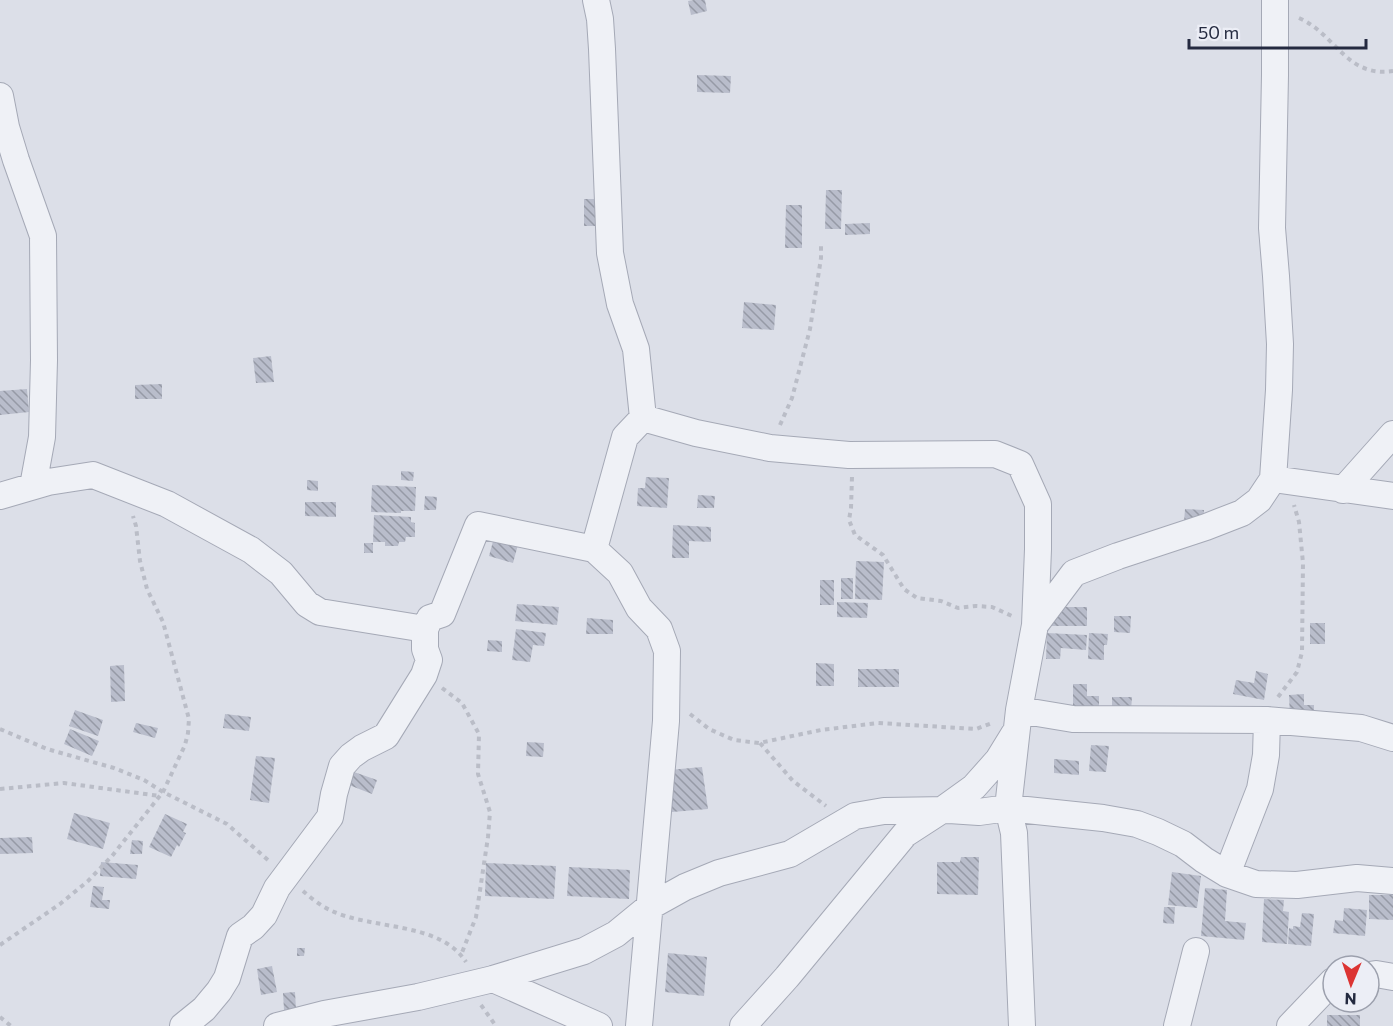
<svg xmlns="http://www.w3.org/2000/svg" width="1393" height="1026" viewBox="0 0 1393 1026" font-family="Commissioner,sans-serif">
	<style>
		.building { fill: url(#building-back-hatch) }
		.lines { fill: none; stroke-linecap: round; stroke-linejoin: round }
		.minor-casing { stroke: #a5a9b6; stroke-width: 28 }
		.path { stroke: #babdc7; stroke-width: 4; stroke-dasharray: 4.5 4.5; stroke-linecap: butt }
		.minor { stroke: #eff1f6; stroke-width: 26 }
	</style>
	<defs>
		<pattern id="building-back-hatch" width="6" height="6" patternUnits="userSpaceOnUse" patternTransform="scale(1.5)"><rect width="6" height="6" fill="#b9bdcb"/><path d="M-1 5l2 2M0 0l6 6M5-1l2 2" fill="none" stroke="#969aa6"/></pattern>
	</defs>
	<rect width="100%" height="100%" fill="#dcdfe8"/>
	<path class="building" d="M694 0H705L707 11 691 15 688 1Z
		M697 75 731 76 730 93 697 92Z
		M826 190H842L841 229H825Z
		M584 199H601V226H584Z
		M786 205H802V248H785Z
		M870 223V234L845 235V224Z
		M744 302 776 305 774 330 742 328Z
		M271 356 274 382 256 383 253 358Z
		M162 384V399H135V385Z
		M27 389 29 412 0 415V391Z
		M401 471 414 472 413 481 401 480Z
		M646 477 669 478 667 508 637 506 638 488H645Z
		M307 480 318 481V491L307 490Z
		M372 485 416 487 415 511H401V513L371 512Z
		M698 495 715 496 714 508H697Z
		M425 496 437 497 436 510H424Z
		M305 502H336V517L305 516Z
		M1185 509 1204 510 1203 523 1184 522Z
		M374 515 411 517V522L415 523V537H406L405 542H399L398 546H385V542H373Z
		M673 525 711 527V542L689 541V558H672Z
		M495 534 519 541 513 563 489 556Z
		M364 543H373V553H364Z
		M856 561 884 562 882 600 855 599Z
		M841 578H853V599H841Z
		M820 580H834V605H820Z
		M837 602 868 603 867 618 837 617Z
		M517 604 559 607 557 625 515 621Z
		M1049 607H1087V626H1049Z
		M1114 616H1131L1130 633 1114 632Z
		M587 618 613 620V634H586Z
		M1310 623H1325V644H1310Z
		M516 629 546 633 544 646 533 645 530 662 512 660Z
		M1047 633 1087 635 1086 650 1061 648 1060 659H1046Z
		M1089 633 1108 634 1107 645H1104V660L1088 659Z
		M488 640 502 641V652L487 651Z
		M816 663 834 664V686H816Z
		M124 665 125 701 111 702 110 666Z
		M858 669H899V687H858Z
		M1256 671 1268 674 1264 700 1233 694 1236 680 1254 683Z
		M1073 684H1087V696H1099V709H1073Z
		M1304 694V705H1314V718H1290L1289 695Z
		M1112 697H1132L1131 711H1112Z
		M75 710 103 720 98 736 69 726Z
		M225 714 251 717 249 731 223 728Z
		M136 723 158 728 155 738 133 732Z
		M70 729 99 741 92 756 64 744Z
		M527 742 544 743 543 757 526 756Z
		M1091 745 1109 746 1106 772 1089 771Z
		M256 756 275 758 269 803 250 800Z
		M1054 759 1079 761V775L1054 773Z
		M702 767 708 809 672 812 669 770Z
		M354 772 377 780 372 794 349 785Z
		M74 813 110 823 103 849 67 839Z
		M165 814 187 824 183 832 186 833 179 847 177 845 171 857 149 847Z
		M32 837 33 853 0 854V838Z
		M132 840 143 841 142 854H130Z
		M961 857H979L978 895 937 894V862H960Z
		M101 862 138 865 136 879 100 876Z
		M486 863 556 866 554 899 485 896Z
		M569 867 630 870 629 899 567 896Z
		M1172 872 1201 876 1197 908 1168 905Z
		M93 886 104 887 102 900H110L109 909 90 907Z
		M1205 888 1227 890 1225 921 1246 923 1244 940 1201 936Z
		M1369 895H1393V920L1369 919Z
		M1264 899 1284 900 1283 911 1289 912 1287 944 1262 942Z
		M1164 907H1175L1174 924 1163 923Z
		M1344 908 1367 910 1365 936 1333 933 1335 920 1343 921Z
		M1302 913 1314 914 1311 946 1288 944 1289 928 1293 929V926L1300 927Z
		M297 948H305L304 956H297Z
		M668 953 707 957 704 996 665 992Z
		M272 966 277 992 261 995 257 969Z
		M295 992 296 1009 284 1010 283 993Z
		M1327 1015H1360V1026H1327Z"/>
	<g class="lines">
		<defs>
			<path id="minor" d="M596 0 600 19 602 49 610 253 620 304 636 349 643 418
				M0 96 6 127 16 160 43 236 44 360 42 437 33 486
				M1273 479 1393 496
				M1343 490 1393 434
				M0 496 48 482 93 475 167 504 251 550 281 573 307 604 320 612 425 629
				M1035 625 1074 573 1118 556 1206 527 1242 513 1259 500 1273 479 1279 390 1280 344 1276 276 1272 228 1275 75V0
				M1019 710 1073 719 1267 720 1361 728 1393 738
				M1227 874 1260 789 1266 755 1267 720
				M1369 975 1376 974 1393 977
				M493 979 599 1026
				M183 1026 204 1009 219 991 227 978 240 936 253 927 264 915 277 888 330 817 334 794 342 766 351 756 362 748 386 736 424 675 429 660 425 649V629L430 618 442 614 478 525 594 549
				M277 1026 324 1014 418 997 493 979 584 951 616 934 649 907 685 887 719 873 790 854 855 816 884 811 949 810 979 812 1008 808 1103 818 1137 824 1158 832 1183 844 1204 860 1227 874 1256 884 1297 885 1357 878 1393 881
				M639 1026 666 721 667 651 659 629 639 608 620 573 594 549 625 437 643 418 696 433 770 448 849 455 995 454 1020 464 1038 504V549L1035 625 1019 710 1008 808 1014 833 1022 1026
				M743 1026 787 977 905 834 942 810 974 787 998 760 1014 734
				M1177 1026 1196 951
				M1290 1026 1333 981"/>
		</defs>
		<use href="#minor" class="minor-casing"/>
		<path class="path" d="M1299 18C1336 34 1346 78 1393 71
			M780 425 792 398 810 329 821 258V245
			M852 477 851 508 849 520 855 535 883 555 904 589 917 598 941 601 958 608 976 606 992 607 1012 616
			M442 688 462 703 479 734 478 774 490 812 488 837 476 917 461 955
			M1278 697 1297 672 1302 652 1303 563 1299 522 1294 505
			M690 714 709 729 734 740 759 743 821 730 878 723 976 729 992 723
			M0 729 47 749 114 768 144 780 163 792 227 824 268 860
			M760 743 793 781 826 806
			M0 789 64 783 160 796
			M303 891C311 898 321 906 330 910 370 930 440 921 466 962
			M0 945 60 904 88 881 112 856 163 792 185 745 188 733 189 719 163 622 147 589 140 561 136 526 133 516
			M481 1005 496 1026
			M0 1017 11 1026"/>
		<use href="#minor" class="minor"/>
	</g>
	<g transform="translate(1351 984) rotate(182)"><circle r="28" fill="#eceef6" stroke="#9ca0ad" stroke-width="1.5"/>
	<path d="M0-4.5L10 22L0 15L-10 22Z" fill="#dc3433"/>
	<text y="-9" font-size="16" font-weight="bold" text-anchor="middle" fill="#242a40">N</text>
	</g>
	<path d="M1189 39v9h177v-9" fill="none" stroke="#242a40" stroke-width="3"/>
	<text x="1198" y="39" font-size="18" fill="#242a40" stroke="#eceef6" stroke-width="4.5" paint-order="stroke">50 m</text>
</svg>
